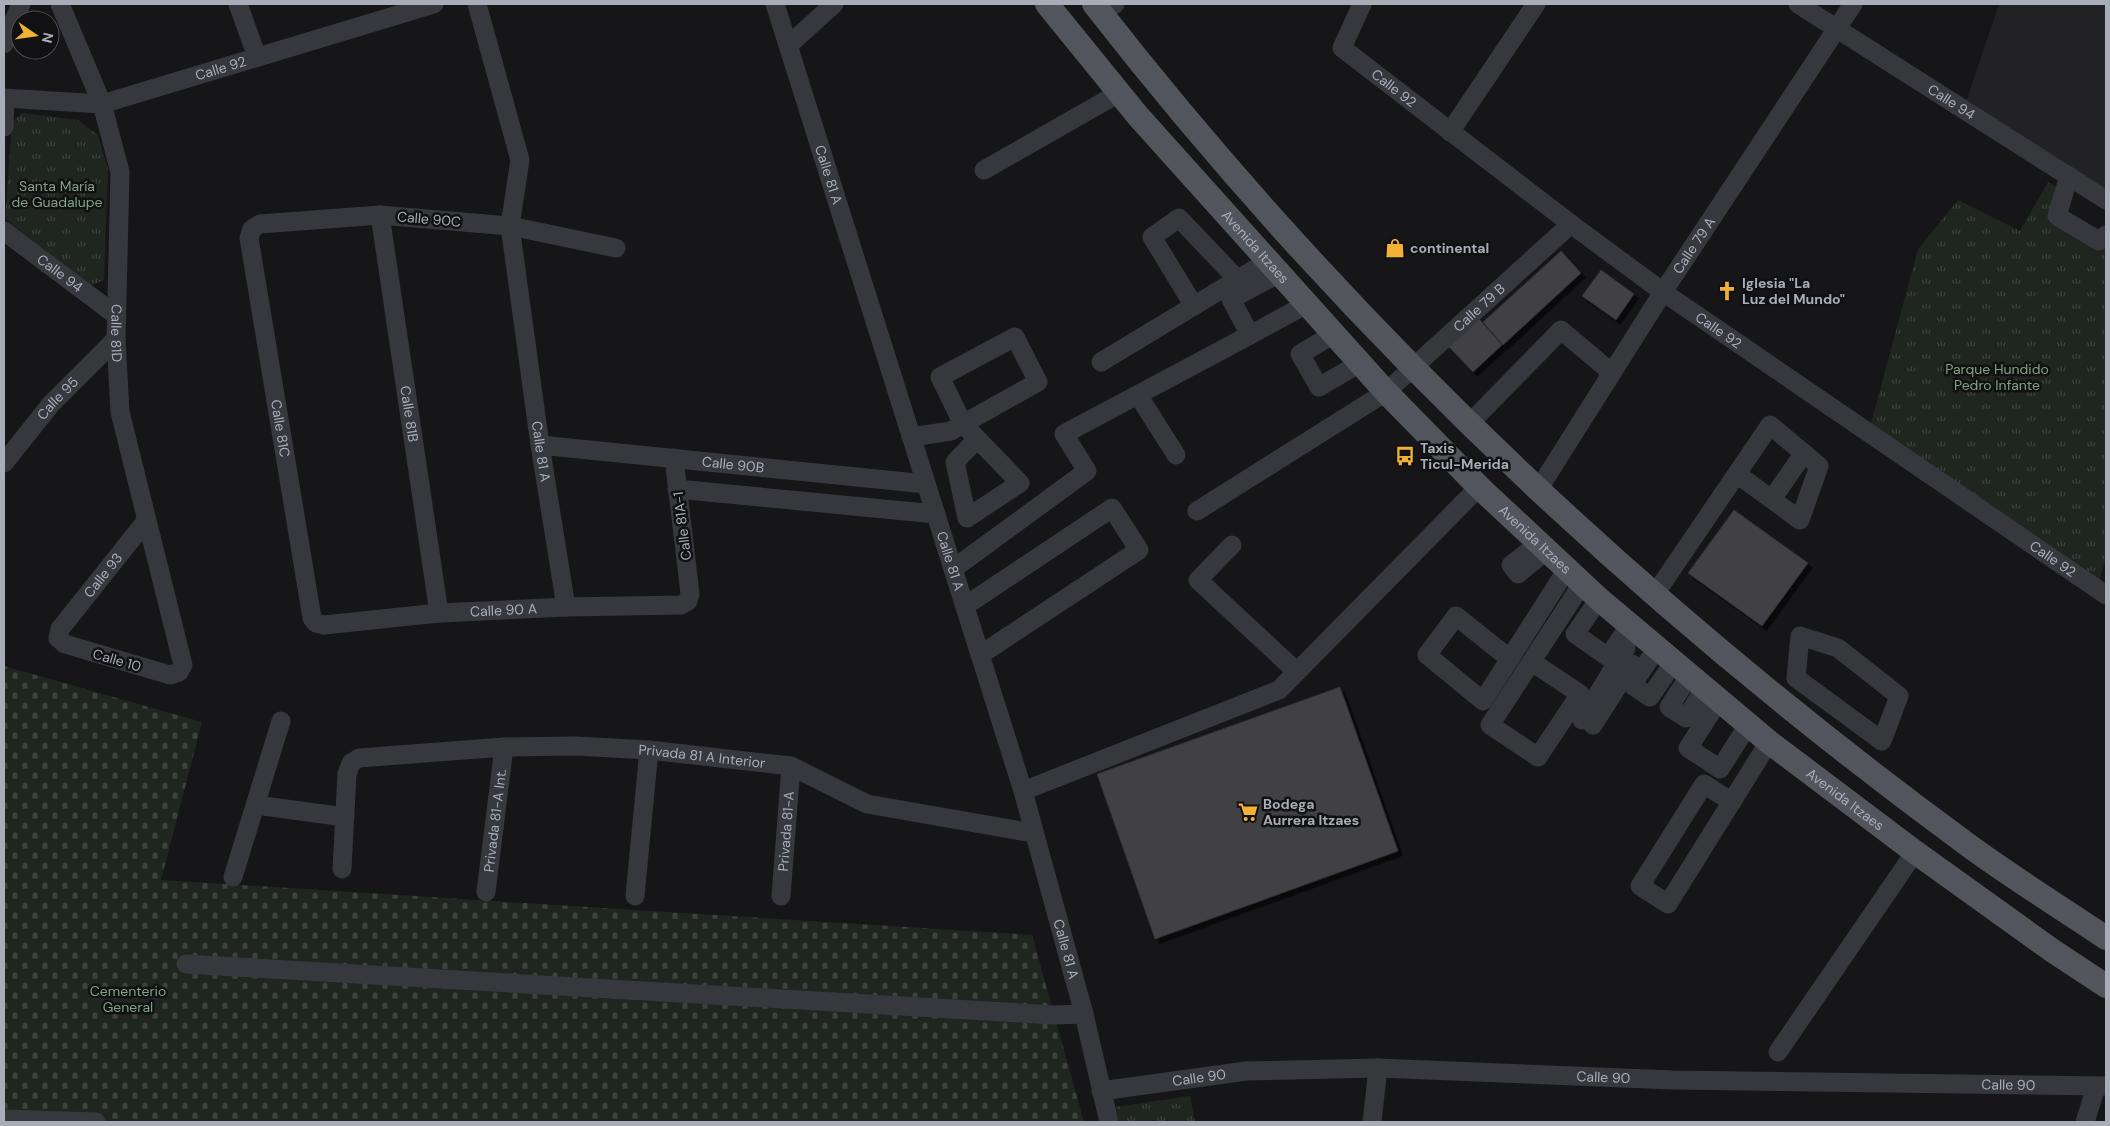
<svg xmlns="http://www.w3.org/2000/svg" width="2110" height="1126" viewBox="0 0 2110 1126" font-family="'DM Sans',sans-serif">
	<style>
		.built { fill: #222225 }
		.cemetery { fill: url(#cemetery-stones) }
		.park { fill: url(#park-tufts) }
		.building { fill: #404145; stroke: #303034; filter: url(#shadow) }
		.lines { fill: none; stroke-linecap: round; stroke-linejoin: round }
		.minor { stroke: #37383d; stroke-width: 19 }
		.major { stroke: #53555c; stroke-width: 24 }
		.labels { text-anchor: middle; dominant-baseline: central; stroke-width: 5; stroke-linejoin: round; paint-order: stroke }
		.street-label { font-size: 14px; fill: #a8adb8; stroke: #111113 }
		.park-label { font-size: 14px; fill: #7fa381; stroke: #111113 }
		.poi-label { font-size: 14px; font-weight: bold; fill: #a8adb8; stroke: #111113; text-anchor: start }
	</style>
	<defs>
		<pattern id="cemetery-stones" width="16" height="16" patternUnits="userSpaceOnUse" patternTransform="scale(1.25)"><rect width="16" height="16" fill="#1e261f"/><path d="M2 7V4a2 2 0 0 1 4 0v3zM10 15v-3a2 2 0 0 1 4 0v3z" fill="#3c433d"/></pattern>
		<pattern id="park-tufts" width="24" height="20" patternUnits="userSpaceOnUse" patternTransform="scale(1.25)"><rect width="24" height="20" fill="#1e261f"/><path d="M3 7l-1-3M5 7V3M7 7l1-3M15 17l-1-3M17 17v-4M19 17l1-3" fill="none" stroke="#3c433d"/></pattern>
		<filter id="shadow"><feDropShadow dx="4.5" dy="4.5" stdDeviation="0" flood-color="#0009"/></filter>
	</defs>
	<rect width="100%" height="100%" fill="#161618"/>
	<path class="built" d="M1999 4H2106V189L1966 102Z"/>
	<path class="cemetery" d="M4 666 202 722 161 880 1032 935 1084 1122H4Z"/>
	<path class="park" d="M22 113 78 120 98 135 108 169 104 280 91 285 5 219 12 122Z
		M2048 182 2058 188 2048 222 2100 251 2106 247V559L2098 583 1870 427 1918 249 1958 200 2020 231Z
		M1190 1096 1195 1122H1119L1116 1107Z"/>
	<path class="building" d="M1561 251 1581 273 1503 345 1483 322Z
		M1601 270 1634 294 1616 320 1582 296Z
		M1479 319 1502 345 1473 372 1449 347Z
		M1734 510 1808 563 1762 626 1688 573Z
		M1340 687 1398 851 1155 939 1097 774Z"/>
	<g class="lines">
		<g class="minor">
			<path id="s1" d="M60 4 102 104 120 172 116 339 120 412 183 665 179 672 170 675 65 644 58 638 60 629 146 521"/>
			<path d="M238 4 257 57"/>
			<path id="s2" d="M477 4 520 160 510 226 540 445 566 607"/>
			<path id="s3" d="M775 4 1023 791 1084 1014 1109 1122"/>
			<path id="s4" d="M1362 4 1342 48 1571 224 1663 292 2106 595"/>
			<path id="s5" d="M1798 4 2106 200"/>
			<path d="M1102 13 1115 4"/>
			<path d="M4 44 21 4"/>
			<path d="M790 44 834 4"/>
			<path id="s6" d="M4 98 102 104 434 4"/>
			<path d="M4 127 5 98"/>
			<path d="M1450 132 1536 4"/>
			<path d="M984 170 1119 93"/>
			<path d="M2069 176 2057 216 2099 241 2106 235"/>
			<path id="s7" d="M380 215 439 613"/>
			<path id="s8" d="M4 231 117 316"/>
			<path id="s9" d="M616 248 510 226 380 215 260 224 252 229 249 238 312 618 316 623 324 625 439 613 566 607 681 605 688 601 690 594 674 458"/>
			<path d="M1280 273 1231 299 1250 335 1307 304"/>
			<path d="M1194 306 1152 237 1179 218 1238 280"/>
			<path d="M1334 334 1300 354 1319 387 1360 363"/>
			<path d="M1101 362 1268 261"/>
			<path d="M1138 395 1176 455"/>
			<path d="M1470 423 1561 330 1612 373"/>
			<path d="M911 437 951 431 963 424 1038 382 1015 337 940 377 963 424 1020 483 967 518 955 462 977 439"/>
			<path id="s10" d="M540 445 926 484"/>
			<path id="s11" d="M4 463 51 404 116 339"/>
			<path d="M677 489 936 514"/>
			<path id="s12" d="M1538 490 1663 292 1853 4"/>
			<path d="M1772 499 1804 453"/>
			<path id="s13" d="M1197 511 1386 392 1571 224"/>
			<path d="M1539 543 1511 565 1518 574 1547 550"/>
			<path d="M1232 545 1198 580 1297 672"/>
			<path d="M953 569 1087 471 1064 434 1250 335"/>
			<path d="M1655 594 1770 425 1819 466 1800 520 1737 474"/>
			<path d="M1599 599 1575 634 1608 657 1630 625"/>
			<path d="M965 606 1112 508 1139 550 980 655"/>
			<path d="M1800 636 1838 648 1899 696 1882 741 1796 678Z"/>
			<path d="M1657 648 1632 685 1650 697 1674 662"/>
			<path d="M1510 659 1456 616 1427 655 1483 701 1567 569"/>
			<path d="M1532 662 1580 694 1538 757 1490 725 1582 584"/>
			<path d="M1690 675 1669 707 1686 718 1705 688"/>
			<path d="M1719 700 1688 748 1720 769 1748 725"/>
			<path d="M1582 720 1626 648"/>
			<path d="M1593 725 1632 664"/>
			<path d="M1023 791 1279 690 1479 487"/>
			<path d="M1732 802 1704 784 1640 886 1668 904 1769 742"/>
			<path d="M256 805 345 817"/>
			<path id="s14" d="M342 869 347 774 351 763 359 758 504 747 576 746 649 750 791 766 867 804 1033 833"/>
			<path d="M233 877 281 721"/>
			<path id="s15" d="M486 892 504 747"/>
			<path d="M635 896 649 750"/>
			<path id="s16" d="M781 896 791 766"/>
			<path d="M186 964 1054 1015 1084 1014"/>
			<path d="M1778 1052 1915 852"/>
			<path id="s17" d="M1101 1091 1246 1071 1378 1068 1673 1080 2106 1086"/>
			<path d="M4 1119 96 1122"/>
			<path d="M1372 1122 1378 1068"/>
			<path d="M2085 1122 2096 1087"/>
		</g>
		<g class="major">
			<path id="s18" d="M1047 4 1138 116 1386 392 1479 487 1599 599 1769 742 1915 852 2053 951 2106 986"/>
			<path d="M1094 4C1343 324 1641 605 1968 845 2013 878 2060 907 2106 938"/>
		</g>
	</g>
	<defs>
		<symbol id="shop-bare" viewBox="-9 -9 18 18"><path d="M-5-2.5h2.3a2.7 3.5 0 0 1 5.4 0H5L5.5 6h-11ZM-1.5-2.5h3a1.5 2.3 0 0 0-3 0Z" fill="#f2b134" stroke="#111113" stroke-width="2.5" paint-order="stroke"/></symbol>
		<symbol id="church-bare" viewBox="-9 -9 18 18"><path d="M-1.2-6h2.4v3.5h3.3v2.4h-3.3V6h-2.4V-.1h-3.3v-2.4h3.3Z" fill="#f2b134" stroke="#111113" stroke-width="2.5" paint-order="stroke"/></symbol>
		<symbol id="bus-bare" viewBox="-9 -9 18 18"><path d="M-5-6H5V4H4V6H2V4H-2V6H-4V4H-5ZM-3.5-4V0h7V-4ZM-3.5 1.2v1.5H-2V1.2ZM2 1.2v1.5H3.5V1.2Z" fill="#f2b134" stroke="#111113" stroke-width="2.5" paint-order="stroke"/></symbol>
		<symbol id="supermarket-bare" viewBox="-9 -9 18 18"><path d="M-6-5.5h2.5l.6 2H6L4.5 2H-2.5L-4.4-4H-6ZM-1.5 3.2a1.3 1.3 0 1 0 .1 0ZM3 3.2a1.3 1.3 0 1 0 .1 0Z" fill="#f2b134" stroke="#111113" stroke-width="2.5" paint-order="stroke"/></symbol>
	</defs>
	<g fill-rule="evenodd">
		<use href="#shop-bare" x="1381" y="234" width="28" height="28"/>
		<use href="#church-bare" x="1713" y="277" width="28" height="28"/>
		<use href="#bus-bare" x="1391" y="442" width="28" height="28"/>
		<use href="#supermarket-bare" x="1234" y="798" width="28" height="28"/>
	</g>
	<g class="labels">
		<g class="street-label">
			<text stroke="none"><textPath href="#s6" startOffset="222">Calle 92</textPath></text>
			<text stroke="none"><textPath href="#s4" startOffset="114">Calle 92</textPath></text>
			<text stroke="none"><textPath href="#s5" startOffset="182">Calle 94</textPath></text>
			<text stroke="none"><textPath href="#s3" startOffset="179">Calle 81 A</textPath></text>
			<text transform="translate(429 219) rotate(5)">Calle 90C</text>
			<text stroke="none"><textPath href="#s12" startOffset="290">Calle 79 A</textPath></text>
			<text stroke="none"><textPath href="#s18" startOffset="320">Avenida Itzaes</textPath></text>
			<text stroke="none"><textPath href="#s8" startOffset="70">Calle 94</textPath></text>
			<text stroke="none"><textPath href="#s13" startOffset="349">Calle 79 B</textPath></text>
			<text stroke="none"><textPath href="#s4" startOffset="519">Calle 92</textPath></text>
			<text stroke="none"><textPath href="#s1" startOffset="340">Calle 81D</textPath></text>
			<text stroke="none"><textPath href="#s11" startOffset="84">Calle 95</textPath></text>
			<text stroke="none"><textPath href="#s7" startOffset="201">Calle 81B</textPath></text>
			<text stroke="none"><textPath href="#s9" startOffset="571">Calle 81C</textPath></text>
			<text stroke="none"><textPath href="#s2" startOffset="456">Calle 81 A</textPath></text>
			<text stroke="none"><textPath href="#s10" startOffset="194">Calle 90B</textPath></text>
			<text transform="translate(682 526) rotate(-97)">Calle 81A-1</text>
			<text stroke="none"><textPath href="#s18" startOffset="725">Avenida Itzaes</textPath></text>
			<text stroke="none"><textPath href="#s4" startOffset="924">Calle 92</textPath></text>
			<text stroke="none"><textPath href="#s3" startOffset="584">Calle 81 A</textPath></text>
			<text stroke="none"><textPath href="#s1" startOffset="894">Calle 93</textPath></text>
			<text stroke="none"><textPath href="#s9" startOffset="958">Calle 90 A</textPath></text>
			<text transform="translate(117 660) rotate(16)">Calle 10</text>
			<text stroke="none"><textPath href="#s14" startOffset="460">Privada 81 A Interior</textPath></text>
			<text stroke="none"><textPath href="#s18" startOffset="1130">Avenida Itzaes</textPath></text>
			<text stroke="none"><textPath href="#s15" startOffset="72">Privada 81-A Int.</textPath></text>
			<text stroke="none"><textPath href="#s16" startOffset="65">Privada 81-A</textPath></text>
			<text stroke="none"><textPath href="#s3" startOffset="989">Calle 81 A</textPath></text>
			<text stroke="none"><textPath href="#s17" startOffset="99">Calle 90</textPath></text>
			<text stroke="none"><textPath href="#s17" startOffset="504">Calle 90</textPath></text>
			<text stroke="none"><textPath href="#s17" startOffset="909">Calle 90</textPath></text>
		</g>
		<g class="park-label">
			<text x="57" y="186">Santa María<tspan x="57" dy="16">de Guadalupe</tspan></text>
			<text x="1997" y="369">Parque Hundido<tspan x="1997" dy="16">Pedro Infante</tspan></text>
			<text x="128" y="991">Cementerio<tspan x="128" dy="16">General</tspan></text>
		</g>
		<g class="poi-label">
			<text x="1410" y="248">continental</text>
			<text x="1742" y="283">Iglesia "La<tspan x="1742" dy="16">Luz del Mundo"</tspan></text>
			<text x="1420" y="448">Taxis<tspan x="1420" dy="16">Ticul-Merida</tspan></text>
			<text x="1263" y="804">Bodega<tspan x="1263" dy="16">Aurrera Itzaes</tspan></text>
		</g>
	</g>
	<rect width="2110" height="1126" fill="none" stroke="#a8adb8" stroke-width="10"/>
	<g transform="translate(35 35) rotate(103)"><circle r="24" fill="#111113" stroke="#4d4f55"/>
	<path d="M0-4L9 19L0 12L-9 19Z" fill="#f2b134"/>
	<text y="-8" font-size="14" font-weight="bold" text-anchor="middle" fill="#a8adb8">N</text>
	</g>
</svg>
